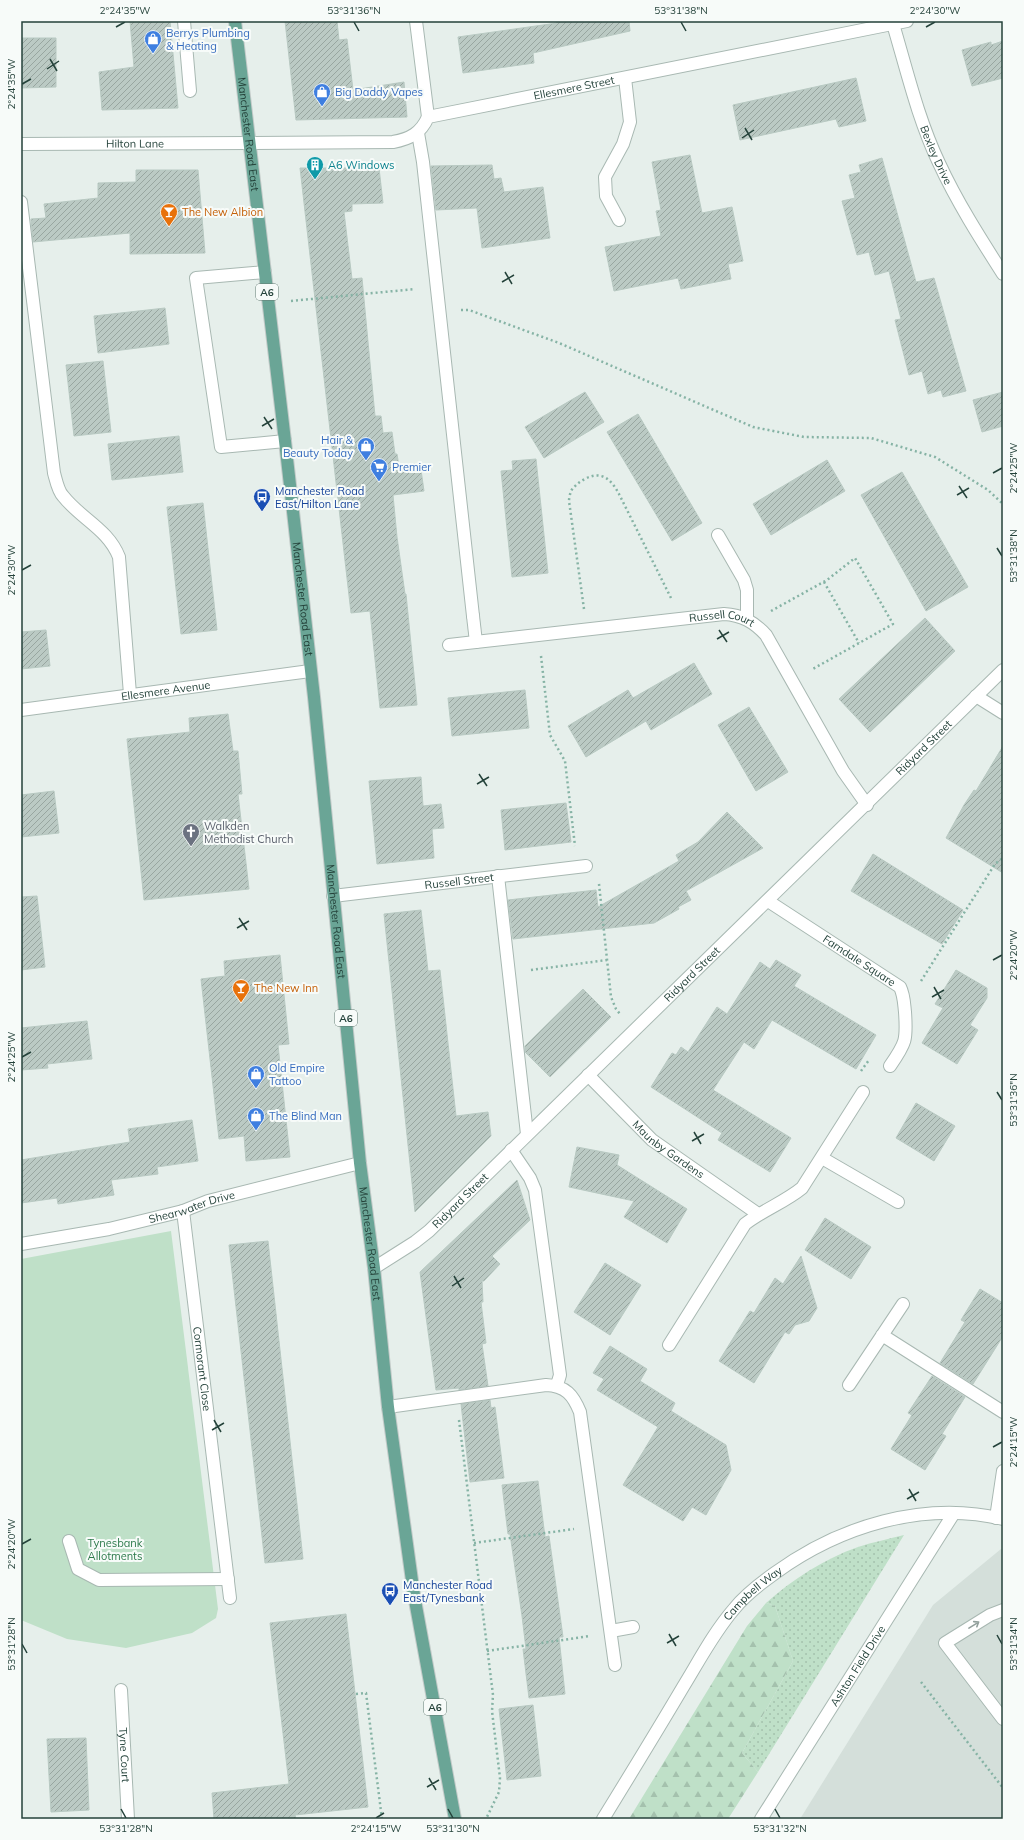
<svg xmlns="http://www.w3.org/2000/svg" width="1024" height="1840" viewBox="0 0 1024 1840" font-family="Mulish,sans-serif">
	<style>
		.built { fill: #d4dfda }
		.grass { fill: url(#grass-dots) }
		.forest { fill: url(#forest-firs) }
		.garden { fill: #bfe0c8 }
		.building { fill: url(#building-hatch); stroke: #b8c9c2 }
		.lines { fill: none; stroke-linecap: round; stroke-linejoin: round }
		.service-casing { stroke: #a8b8b2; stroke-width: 14 }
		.minor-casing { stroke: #a8b8b2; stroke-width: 14 }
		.tertiary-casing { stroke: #a8b8b2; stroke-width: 14 }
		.primary-casing { stroke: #c2cac8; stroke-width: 14 }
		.path { stroke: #86b3a5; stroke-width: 2.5; stroke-dasharray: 2 3; stroke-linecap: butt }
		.service { stroke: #fff; stroke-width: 12 }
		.minor { stroke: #fff; stroke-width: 12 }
		.tertiary { stroke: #fff; stroke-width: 12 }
		.primary { stroke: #6aa596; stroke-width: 12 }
		.oneway { stroke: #92a09c }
		.ticks { fill: none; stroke: #24423a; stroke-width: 1.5 }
		.labels { text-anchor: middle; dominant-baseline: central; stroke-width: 4; stroke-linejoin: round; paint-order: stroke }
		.shield { fill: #f7fbf9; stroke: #637a73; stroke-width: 1 }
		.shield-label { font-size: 10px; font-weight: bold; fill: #24423a }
		.shop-label { font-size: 11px; fill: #366cbe; stroke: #f7fbf9; text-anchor: start }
		.street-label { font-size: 11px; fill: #24423a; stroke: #f7fbf9 }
		.culture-label { font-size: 11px; fill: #0d838f; stroke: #f7fbf9; text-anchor: start }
		.food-label { font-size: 11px; fill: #c56008; stroke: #f7fbf9; text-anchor: start }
		.transit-label { font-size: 11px; fill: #164399; stroke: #f7fbf9; text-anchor: start }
		.worship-label { font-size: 11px; fill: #5b616d; stroke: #f7fbf9; text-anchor: start }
		.park-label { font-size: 11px; fill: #2d7a4b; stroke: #f7fbf9 }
		.neatline { fill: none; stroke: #24423a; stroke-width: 1.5 }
		.ticks-label { font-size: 10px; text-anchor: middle; fill: #24423a }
	</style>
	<defs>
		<pattern id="grass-dots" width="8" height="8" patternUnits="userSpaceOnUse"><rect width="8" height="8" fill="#bfe0c8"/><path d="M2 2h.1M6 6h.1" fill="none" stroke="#a4c1ad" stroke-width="1.8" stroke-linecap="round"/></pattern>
		<pattern id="forest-firs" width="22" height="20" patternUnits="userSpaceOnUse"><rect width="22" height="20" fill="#bfe0c8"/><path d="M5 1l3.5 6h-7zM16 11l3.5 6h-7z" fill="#a4c1ad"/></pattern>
		<pattern id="building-hatch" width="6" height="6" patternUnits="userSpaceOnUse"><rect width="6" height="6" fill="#bbcac4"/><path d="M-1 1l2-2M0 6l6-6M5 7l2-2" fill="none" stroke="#98a6a0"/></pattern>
	</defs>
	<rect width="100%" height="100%" fill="#e6efeb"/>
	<path class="built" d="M1001 1549 1003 1550V1819H800L933 1605Z"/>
	<path class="grass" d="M904 1535 758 1772 742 1753 793 1661 775 1606 766 1603C793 1579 824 1559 858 1547 873 1542 889 1539 904 1535Z"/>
	<path class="forest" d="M766 1603 775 1606 793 1661 742 1753 758 1772 728 1819H629L747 1626Z"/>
	<path class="garden" d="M171 1231 218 1609 216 1618 192 1633 126 1648 67 1639 21 1620V1259Z"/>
	<path class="building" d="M130 21H170L178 108 102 110 99 72 134 67Z
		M285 21H337L339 40 347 39 353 90 404 82 407 117 296 120Z
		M556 21H629L630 31 533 53 534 63 463 73 458 37 557 23Z
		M21 38H56V87L21 88Z
		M1003 41V78L972 86 962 50 991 42V45Z
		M856 78 866 121 839 127 836 119 740 140 733 105Z
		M690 155 702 213 732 207 743 261 728 264 731 279 681 289 678 278 614 291 605 247 661 236 656 211 661 210 652 162Z
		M882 158 916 282 934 278 966 391 943 397 941 390 928 394 922 371 909 375 895 320 901 319 889 271 875 275 869 252 857 255 842 201 855 198 849 175 861 172 859 165Z
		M492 165 494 179 501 178 504 192 543 187 550 238 482 248 477 208 436 210 431 166Z
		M300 168H379L383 203 352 204V211L344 212 352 279 362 278 375 416H381L383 433 392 432 395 454H397L399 466 420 463 424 491 393 495 397 537 405 594H406L417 705 380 708 370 611 351 613Z
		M136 170H198L205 253 130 254V233L33 242 31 219 46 218 44 204 98 198V183L136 182Z
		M165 308 169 344 98 353 94 316Z
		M103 361 111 432 74 436 66 365Z
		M585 392 604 422 544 458 525 427Z
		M1003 392V426L982 432 973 400Z
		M638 414 702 523 672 541 607 432Z
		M179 436 183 472 112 480 108 444Z
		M536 459 548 573 512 577 501 471 513 470 512 461Z
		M827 460 845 491 771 535 753 504Z
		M902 472 968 587 926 611 861 495Z
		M203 503 217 630 181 634 167 507Z
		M925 618 955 651 870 732 839 699Z
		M46 630 50 666 21 669V632Z
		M694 663 712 694 651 730 646 721 586 757 568 726 628 690 633 698Z
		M525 690 529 728 452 736 448 698Z
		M749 707 788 772 756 791 718 725Z
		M228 714 233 751H238L242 794H238L249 889 144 900 127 739 190 732 189 718Z
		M1003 746V873L946 838 964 805 974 790 976 791Z
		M421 777 423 806 441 804 444 828 432 829 434 858 377 864 369 781Z
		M54 791 59 833 21 837V795Z
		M566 803 571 842 505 850 501 810Z
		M727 812 763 848 686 891 691 900 678 907 679 909 654 923 513 939 508 900 596 890 598 907 679 861 676 855 698 842Z
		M873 854 963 910 942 944 851 891Z
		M37 896 45 967 21 970V897Z
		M421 910 428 971 440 970 456 1116 488 1112 491 1136 415 1212 384 914Z
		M280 955 289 1044 278 1045 290 1157 246 1161 244 1136 219 1139 201 979 225 976 224 961Z
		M776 960 801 975 794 986 876 1035 856 1069 772 1020 754 1049 744 1042 713 1090 791 1138 770 1172 718 1140 722 1133 651 1087 672 1053 676 1055 681 1047 688 1052 717 1007 727 1014 760 962 770 969Z
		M956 970 987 988V998L970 1025 978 1030 957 1064 922 1043 943 1008 935 1004Z
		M583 989 611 1017 550 1077 525 1052V1046Z
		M87 1021 92 1059 47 1064 48 1068 21 1070V1028Z
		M916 1103 955 1126 934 1161 896 1138Z
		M192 1120 198 1161 157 1167 158 1174 111 1180 114 1195 58 1204 57 1198 21 1203V1160L130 1142 128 1129Z
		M577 1147 619 1155 617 1165 687 1209 667 1243 624 1217 634 1201 569 1187Z
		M517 1180 530 1220 492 1256 500 1264 484 1281H482L483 1302H481L486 1343 482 1344 488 1386 459 1390V1388L436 1390 420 1272Z
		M825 1218 871 1247 851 1279 805 1250Z
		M268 1241 303 1559 265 1563 229 1245Z
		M801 1256 817 1308 809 1321 795 1325 789 1334 785 1332 754 1383 719 1361 750 1311 754 1313 775 1278 783 1284Z
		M605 1263 641 1285 610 1335 574 1312Z
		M980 1289 1003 1303V1336L973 1384 940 1363 965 1322 961 1320Z
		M610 1346 647 1369 640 1381 675 1403 671 1411 726 1445 731 1470 706 1515 692 1507 683 1521 623 1485 658 1427 597 1390 604 1379 593 1373Z
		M932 1376 965 1397 942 1434 946 1436 925 1470 891 1449 912 1415 908 1413Z
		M490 1400 491 1408 495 1407 504 1478 470 1482 461 1404Z
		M538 1481 545 1537 549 1536 563 1637H559L565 1694 529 1698 523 1649H526L522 1616 510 1534H508L502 1485Z
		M346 1614 368 1807 295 1815 296 1819H214L212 1793 289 1784 270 1623Z
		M533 1705 541 1776 507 1780 499 1709Z
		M86 1738 89 1810 51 1812 47 1739Z"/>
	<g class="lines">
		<defs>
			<path id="service" d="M184 21 190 91
				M416 21 428 117
				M418 133 423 162 473 616
				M21 202 54 473C56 480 58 491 63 496 81 519 108 529 119 557L130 694
				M619 220 606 196 605 177 623 144 630 122 625 78
				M265 272 196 278 221 447 285 441
				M718 535 744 580 747 590V619
				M498 876 527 1134
				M511 1150 530 1178 535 1190 560 1375 557 1385
				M882 1335 1003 1412
				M849 1385 903 1304
				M388 1407 546 1385C566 1386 573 1395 580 1412L615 1665
				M69 1541 78 1569 99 1580 228 1579
				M1003 1610 990 1615 945 1643 1003 1719
				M611 1631 633 1627"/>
			<g id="minor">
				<path id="s1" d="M893 24C907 71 918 119 939 163 957 202 980 238 1003 274"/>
				<path id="s2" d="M249 143 393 142C410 139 421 133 428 117L907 21"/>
				<path d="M473 616 476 642"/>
				<path id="s3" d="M449 645 724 614C742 615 754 622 766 635L843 771 867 805"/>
				<path d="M976 696 1003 713"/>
				<path id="s4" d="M21 710 310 671"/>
				<path id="s5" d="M333 896 586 866"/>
				<path id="s6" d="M768 901 900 987C904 995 904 1003 905 1012 907 1040 906 1043 890 1066"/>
				<path id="s7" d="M588 1075 652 1140 758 1214"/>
				<path d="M822 1158 898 1202"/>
				<path id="s8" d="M183 1211 230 1598"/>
				<path id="s9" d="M21 1244 109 1229 183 1211 208 1201 360 1163"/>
				<path id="s10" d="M374 1268 415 1242 429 1231 1003 670"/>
				<path d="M669 1345 745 1224C763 1210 785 1202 802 1188L863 1092"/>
				<path d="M996 1518 1003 1471"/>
				<path id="s11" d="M121 1690 128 1819"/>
				<path id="s12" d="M603 1819C630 1775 657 1731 683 1687 699 1661 714 1632 734 1609 745 1595 761 1583 775 1573 840 1526 924 1500 1003 1519"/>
				<path id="s13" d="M761 1819 954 1513"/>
			</g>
			<g id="tertiary">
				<path id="s14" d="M21 144 249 143"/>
			</g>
			<g id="primary">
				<path id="s15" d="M235 21 285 441 314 697 360 1163 374 1268 388 1407 414 1595 455 1819"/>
			</g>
		</defs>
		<use href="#service" class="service-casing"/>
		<use href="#minor" class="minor-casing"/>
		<use href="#tertiary" class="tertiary-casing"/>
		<use href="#primary" class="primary-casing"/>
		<path class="path" d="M291 301 415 289
			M461 310H469L559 343 753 427 804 437 871 438 935 457 988 490 1003 504
			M824 582 859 643
			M584 609 569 501C569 498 570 494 571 491 576 483 591 473 601 476 610 478 615 487 619 494L671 598
			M771 611 827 580 855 558 893 624 811 670
			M541 656 550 735 565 761 575 846
			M599 884 611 997 616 1009 620 1014
			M531 970 607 960
			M921 981 995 864 1003 858
			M861 1071 869 1060
			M459 1420 493 1695 492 1711 500 1778 499 1792 486 1819
			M474 1543 574 1529
			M487 1651 590 1636
			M921 1682 1003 1788
			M356 1694 366 1693 382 1819"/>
		<use href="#service" class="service"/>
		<use href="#minor" class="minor"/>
		<use href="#tertiary" class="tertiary"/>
		<use href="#primary" class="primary"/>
	</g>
	<defs><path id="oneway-shaft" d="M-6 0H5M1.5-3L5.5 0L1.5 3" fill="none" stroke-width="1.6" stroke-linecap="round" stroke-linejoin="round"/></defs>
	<use class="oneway" href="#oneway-shaft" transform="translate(974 1625) rotate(-32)"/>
	<path class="ticks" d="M354 22 359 31M681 22 686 31M116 27 125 22M926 27 935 22M50 59 57 71M47 69 59 61M22 84 31 79M745 128 752 140M742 138 754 130M505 272 512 284M502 282 514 275M264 417 272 429M262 426 274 419M993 473 1002 468M959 486 967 498M957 495 969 488M997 548 1002 556M22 570 31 565M719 630 727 642M717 639 729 632M479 774 487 786M477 784 489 777M239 918 247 930M237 928 249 921M993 960 1002 955M934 987 941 999M932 997 944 990M22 1057 31 1052M997 1092 1002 1100M694 1132 701 1144M692 1141 704 1134M454 1276 461 1288M452 1286 464 1278M214 1420 221 1432M212 1430 224 1423M993 1447 1002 1442M909 1489 916 1501M907 1499 919 1492M22 1544 31 1539M669 1634 676 1646M997 1635 1002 1644M667 1643 679 1636M22 1644 27 1653M429 1778 436 1790M427 1787 439 1780M121 1809 126 1818M448 1809 453 1818M775 1809 780 1818M376 1818 384 1813"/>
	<defs>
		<symbol id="shop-pin" viewBox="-11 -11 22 30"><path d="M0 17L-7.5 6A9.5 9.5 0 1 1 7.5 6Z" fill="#3f7fe0" stroke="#f7fbf9"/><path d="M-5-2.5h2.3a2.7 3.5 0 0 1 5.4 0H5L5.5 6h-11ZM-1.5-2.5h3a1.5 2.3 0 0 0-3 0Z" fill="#fff"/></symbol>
		<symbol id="building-pin" viewBox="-11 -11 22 30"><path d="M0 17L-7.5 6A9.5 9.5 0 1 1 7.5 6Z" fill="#0f9aa8" stroke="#f7fbf9"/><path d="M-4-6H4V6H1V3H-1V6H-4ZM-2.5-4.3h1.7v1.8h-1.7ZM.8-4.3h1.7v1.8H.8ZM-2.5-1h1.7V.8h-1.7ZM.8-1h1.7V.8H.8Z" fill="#fff"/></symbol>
		<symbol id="bar-pin" viewBox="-11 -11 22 30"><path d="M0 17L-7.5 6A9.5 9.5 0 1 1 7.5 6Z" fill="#e8710a" stroke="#f7fbf9"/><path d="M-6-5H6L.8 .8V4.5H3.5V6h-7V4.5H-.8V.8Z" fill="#fff"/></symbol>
		<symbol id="supermarket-pin" viewBox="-11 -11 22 30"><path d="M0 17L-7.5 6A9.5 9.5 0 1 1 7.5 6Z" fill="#3f7fe0" stroke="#f7fbf9"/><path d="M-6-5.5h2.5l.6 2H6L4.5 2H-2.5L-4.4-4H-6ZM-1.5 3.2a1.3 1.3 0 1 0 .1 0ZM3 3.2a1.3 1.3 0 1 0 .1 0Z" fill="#fff"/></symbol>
		<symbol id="bus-pin" viewBox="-11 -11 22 30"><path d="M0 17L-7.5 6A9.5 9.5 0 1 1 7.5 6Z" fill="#1a4fb4" stroke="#f7fbf9"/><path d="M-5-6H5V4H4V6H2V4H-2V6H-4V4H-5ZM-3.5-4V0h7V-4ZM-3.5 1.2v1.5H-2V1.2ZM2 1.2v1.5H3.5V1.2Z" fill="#fff"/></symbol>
		<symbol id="church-pin" viewBox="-11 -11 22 30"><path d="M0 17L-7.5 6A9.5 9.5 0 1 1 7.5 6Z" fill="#6b7280" stroke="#f7fbf9"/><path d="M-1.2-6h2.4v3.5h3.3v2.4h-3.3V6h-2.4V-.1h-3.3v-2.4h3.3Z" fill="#fff"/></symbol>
	</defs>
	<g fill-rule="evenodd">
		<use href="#shop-pin" x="143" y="29" width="20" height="27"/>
		<use href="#shop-pin" x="312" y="82" width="20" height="27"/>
		<use href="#building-pin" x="305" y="155" width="20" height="27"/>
		<use href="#bar-pin" x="159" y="202" width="20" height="27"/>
		<use href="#shop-pin" x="356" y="436" width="20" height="27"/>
		<use href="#supermarket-pin" x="369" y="457" width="20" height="27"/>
		<use href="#bus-pin" x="252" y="487" width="20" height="27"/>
		<use href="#church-pin" x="181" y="822" width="20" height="27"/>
		<use href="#bar-pin" x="231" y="978" width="20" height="27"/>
		<use href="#shop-pin" x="246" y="1064" width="20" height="27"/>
		<use href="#shop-pin" x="246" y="1106" width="20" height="27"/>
		<use href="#bus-pin" x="380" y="1581" width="20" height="27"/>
	</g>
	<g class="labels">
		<g class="shield">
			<rect x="256" y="284" width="22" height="16" rx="3"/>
			<rect x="335" y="1010" width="22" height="16" rx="3"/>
			<rect x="424" y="1699" width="22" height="16" rx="3"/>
		</g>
		<g class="shield-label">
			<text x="267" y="292">A6</text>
			<text x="346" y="1018">A6</text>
			<text x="435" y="1707">A6</text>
		</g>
		<g class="shop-label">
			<text x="166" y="33">Berrys Plumbing<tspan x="166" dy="13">&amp; Heating</tspan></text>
			<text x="335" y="92">Big Daddy Vapes</text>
			<text x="353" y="440" text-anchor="end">Hair &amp;<tspan x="353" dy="13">Beauty Today</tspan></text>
			<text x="392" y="467">Premier</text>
			<text x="269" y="1068">Old Empire<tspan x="269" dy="13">Tattoo</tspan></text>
			<text x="269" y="1116">The Blind Man</text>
		</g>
		<g class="street-label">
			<text stroke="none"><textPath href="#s2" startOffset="338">Ellesmere Street</textPath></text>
			<text stroke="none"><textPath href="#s15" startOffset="114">Manchester Road East</textPath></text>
			<text stroke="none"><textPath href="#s14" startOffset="114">Hilton Lane</textPath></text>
			<text stroke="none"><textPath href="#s1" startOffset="138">Bexley Drive</textPath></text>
			<text stroke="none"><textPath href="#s15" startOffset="582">Manchester Road East</textPath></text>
			<text stroke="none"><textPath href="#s3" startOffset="275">Russell Court</textPath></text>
			<text stroke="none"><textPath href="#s4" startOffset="146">Ellesmere Avenue</textPath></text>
			<text stroke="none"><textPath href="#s10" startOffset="758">Ridyard Street</textPath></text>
			<text stroke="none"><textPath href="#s5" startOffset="127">Russell Street</textPath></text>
			<text stroke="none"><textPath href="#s15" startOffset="906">Manchester Road East</textPath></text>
			<text stroke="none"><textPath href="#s6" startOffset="109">Farndale Square</textPath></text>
			<text stroke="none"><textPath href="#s10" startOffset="434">Ridyard Street</textPath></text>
			<text stroke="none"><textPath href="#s7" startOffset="110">Maunby Gardens</textPath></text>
			<text stroke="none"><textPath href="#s10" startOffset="110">Ridyard Street</textPath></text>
			<text stroke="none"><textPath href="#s9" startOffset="175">Shearwater Drive</textPath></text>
			<text stroke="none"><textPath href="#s15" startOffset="1230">Manchester Road East</textPath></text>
			<text stroke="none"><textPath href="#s8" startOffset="159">Cormorant Close</textPath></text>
			<text stroke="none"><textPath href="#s12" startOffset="272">Campbell Way</textPath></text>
			<text stroke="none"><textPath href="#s13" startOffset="181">Ashton Field Drive</textPath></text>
			<text stroke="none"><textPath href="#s11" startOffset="65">Tyne Court</textPath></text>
		</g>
		<g class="culture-label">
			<text x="328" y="165">A6 Windows</text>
		</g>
		<g class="food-label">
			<text x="182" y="212">The New Albion</text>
			<text x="254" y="988">The New Inn</text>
		</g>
		<g class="transit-label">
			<text x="275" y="491">Manchester Road<tspan x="275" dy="13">East/Hilton Lane</tspan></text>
			<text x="403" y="1585">Manchester Road<tspan x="403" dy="13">East/Tynesbank</tspan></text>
		</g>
		<g class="worship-label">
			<text x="204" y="826">Walkden<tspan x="204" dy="13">Methodist Church</tspan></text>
		</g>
		<g class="park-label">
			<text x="115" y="1543">Tynesbank<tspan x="115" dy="13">Allotments</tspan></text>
		</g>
	</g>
	<rect width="1024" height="1840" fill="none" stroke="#f7fbf9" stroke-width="44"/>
	<rect x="22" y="22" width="980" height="1796" class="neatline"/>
	<g class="ticks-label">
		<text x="125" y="14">2°24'35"W</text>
		<text x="354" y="14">53°31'36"N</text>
		<text x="681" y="14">53°31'38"N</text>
		<text x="935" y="14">2°24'30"W</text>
		<text transform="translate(11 84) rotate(-90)" y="4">2°24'35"W</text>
		<text transform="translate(1013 468) rotate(-90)" y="4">2°24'25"W</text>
		<text transform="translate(1013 556) rotate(-90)" y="4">53°31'38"N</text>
		<text transform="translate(11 570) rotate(-90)" y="4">2°24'30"W</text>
		<text transform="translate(1013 955) rotate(-90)" y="4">2°24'20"W</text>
		<text transform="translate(11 1057) rotate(-90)" y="4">2°24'25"W</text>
		<text transform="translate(1013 1100) rotate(-90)" y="4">53°31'36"N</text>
		<text transform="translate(1013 1442) rotate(-90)" y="4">2°24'15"W</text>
		<text transform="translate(11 1544) rotate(-90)" y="4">2°24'20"W</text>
		<text transform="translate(1013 1644) rotate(-90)" y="4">53°31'34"N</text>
		<text transform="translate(11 1644) rotate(-90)" y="4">53°31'28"N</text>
		<text x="126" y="1832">53°31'28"N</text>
		<text x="376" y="1832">2°24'15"W</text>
		<text x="453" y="1832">53°31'30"N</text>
		<text x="780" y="1832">53°31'32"N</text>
	</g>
</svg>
